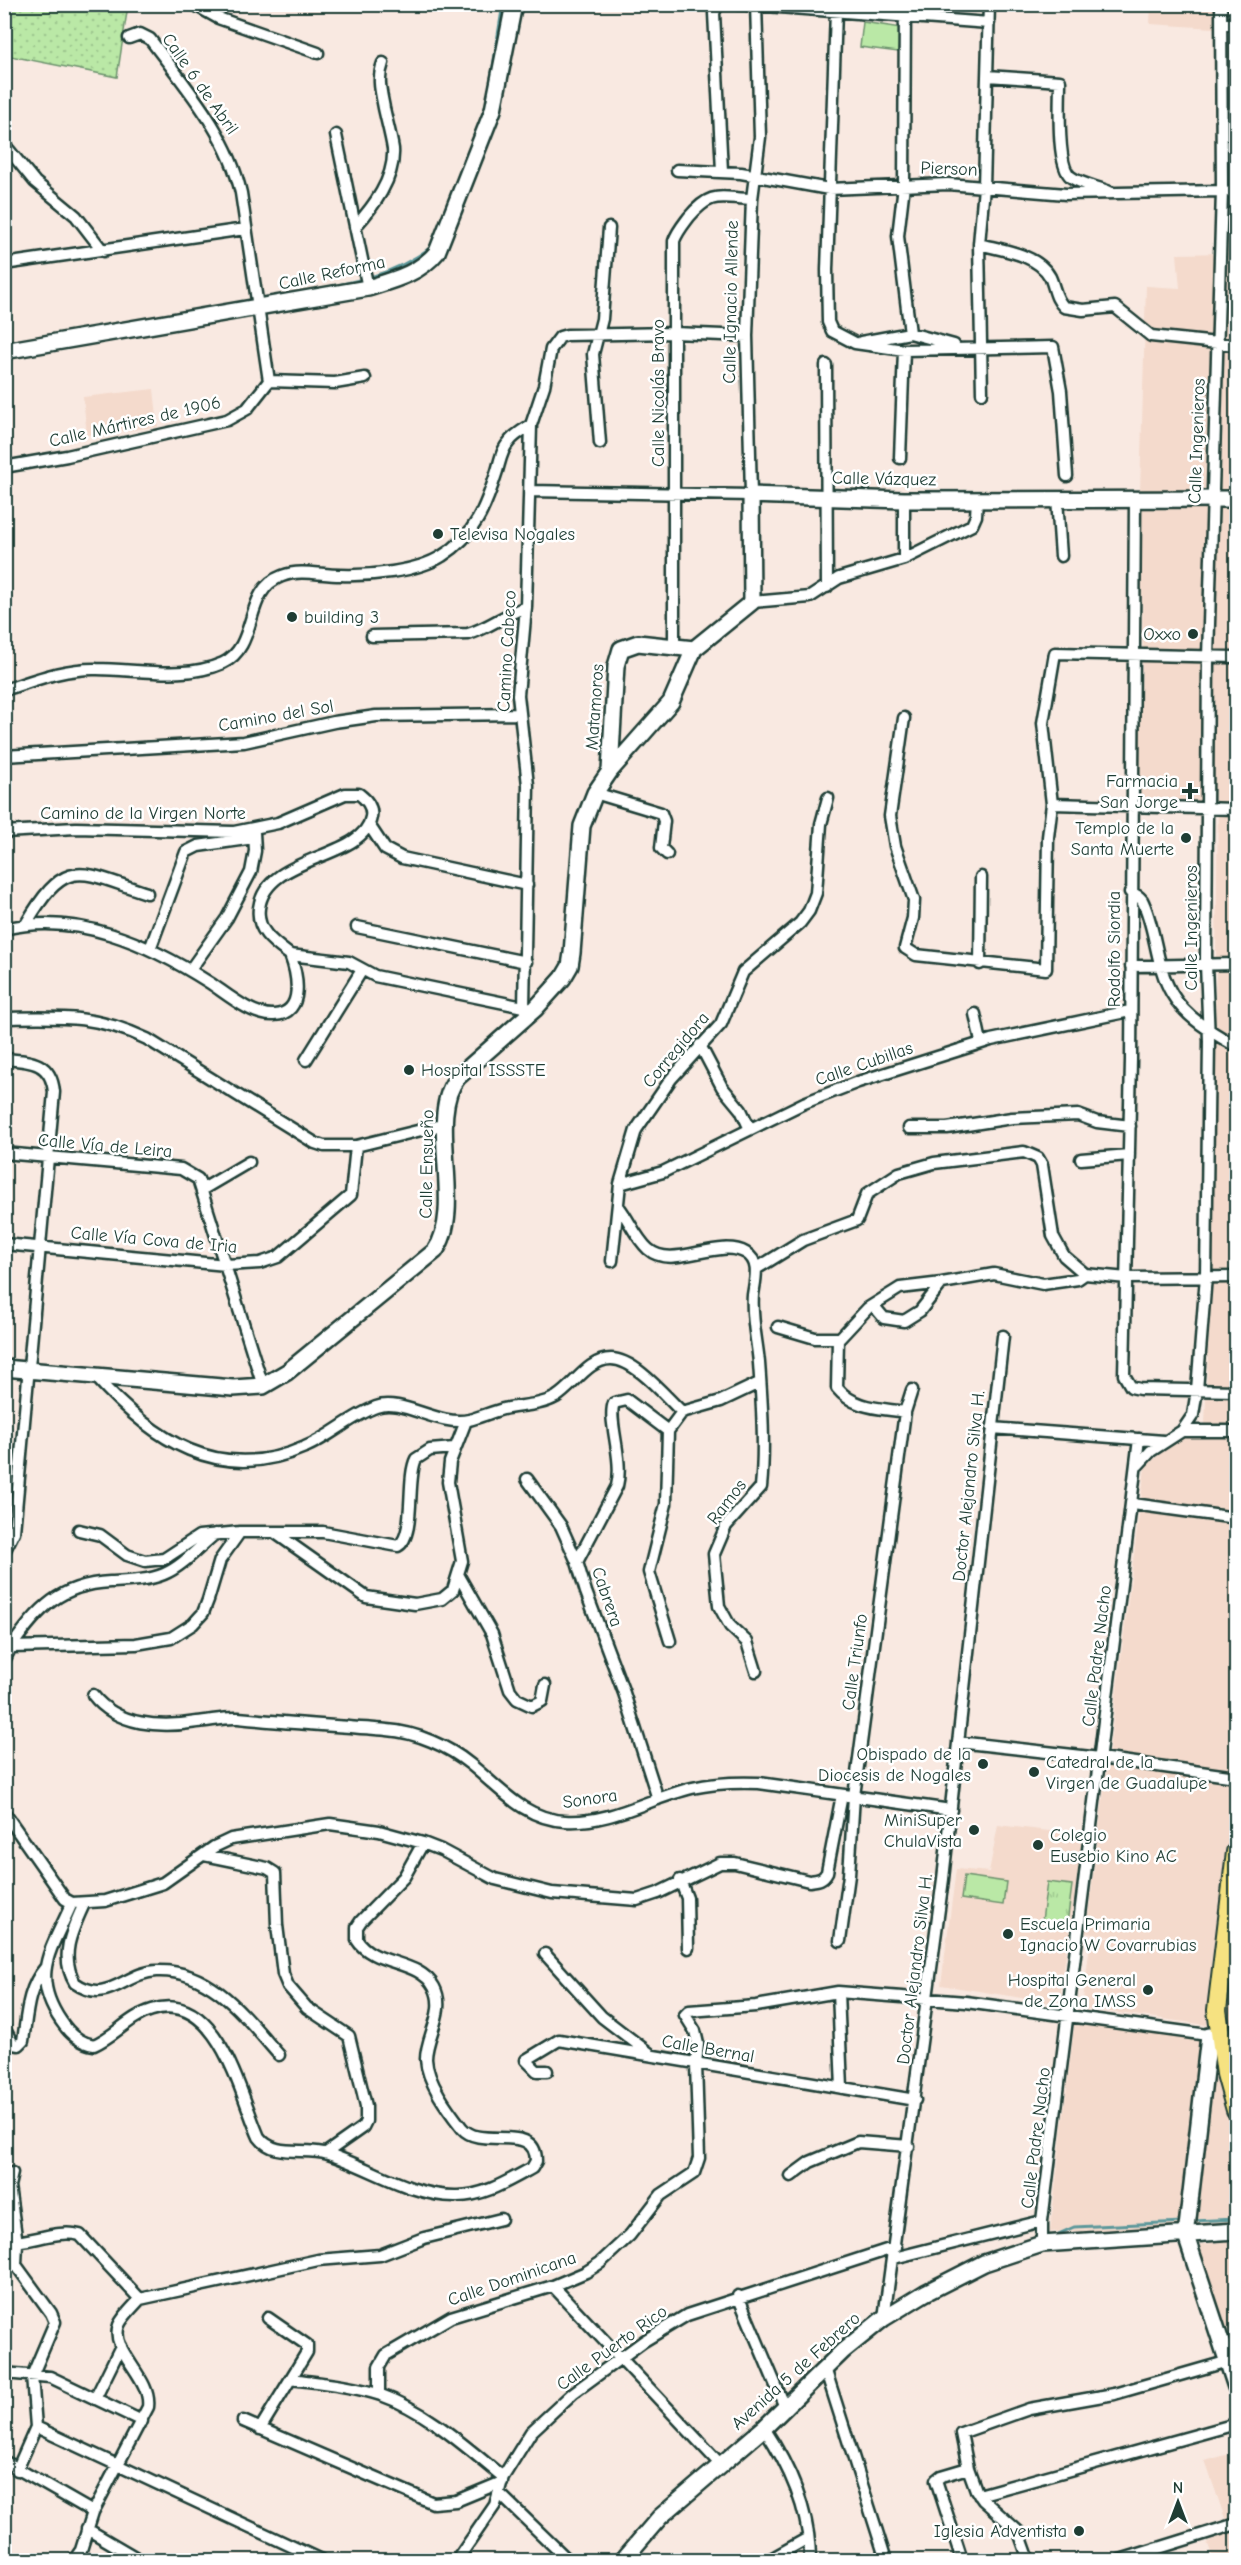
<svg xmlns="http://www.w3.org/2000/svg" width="1241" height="2565" viewBox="0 0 1241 2565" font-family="'Comic Neue',sans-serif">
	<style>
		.built { fill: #f4dacc }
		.grass { fill: url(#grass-dots); stroke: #6c926d; stroke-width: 1.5 }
		.park { fill: url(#park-tufts); stroke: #6c926d; stroke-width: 1.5 }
		.garden { fill: #bae8a6; stroke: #6c926d; stroke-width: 1.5 }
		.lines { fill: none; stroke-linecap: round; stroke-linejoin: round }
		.stream { stroke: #5c989b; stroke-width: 3 }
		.street-casing { stroke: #1f3d34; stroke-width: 15 }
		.secondary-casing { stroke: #1f3d34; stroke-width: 20 }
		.highway-casing { stroke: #1f3d34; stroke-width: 22 }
		.street { stroke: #fff; stroke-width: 10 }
		.secondary { stroke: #fff; stroke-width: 15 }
		.highway { stroke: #f6e281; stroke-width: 18 }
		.poi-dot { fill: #1f3d34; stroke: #fff; stroke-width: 2 }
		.labels { text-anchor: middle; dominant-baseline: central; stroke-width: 5; stroke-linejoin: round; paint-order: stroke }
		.street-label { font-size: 18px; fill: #1f3d34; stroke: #fff }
		.poi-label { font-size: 18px; fill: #1f3d34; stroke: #fff; text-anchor: end }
	</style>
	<defs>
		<pattern id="grass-dots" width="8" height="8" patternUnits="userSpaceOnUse" patternTransform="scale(1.5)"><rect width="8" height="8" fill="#bae8a6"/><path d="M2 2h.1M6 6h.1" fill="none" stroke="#9fc890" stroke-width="1.8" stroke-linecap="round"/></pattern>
		<pattern id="park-tufts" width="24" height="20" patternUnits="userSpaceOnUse" patternTransform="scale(1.5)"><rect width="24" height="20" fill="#bae8a6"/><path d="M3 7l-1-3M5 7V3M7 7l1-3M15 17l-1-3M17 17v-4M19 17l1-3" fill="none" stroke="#9fc890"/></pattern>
	</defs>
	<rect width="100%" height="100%" fill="#f9e9e1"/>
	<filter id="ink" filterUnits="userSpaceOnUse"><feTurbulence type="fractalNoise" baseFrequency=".0167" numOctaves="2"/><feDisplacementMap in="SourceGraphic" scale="12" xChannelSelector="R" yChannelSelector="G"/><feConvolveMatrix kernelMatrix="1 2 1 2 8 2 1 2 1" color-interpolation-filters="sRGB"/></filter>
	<g filter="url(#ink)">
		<path class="built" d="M1151 5H1236V2225L1050 2232 1076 2010 1207 2028 1218 1953 1207 2025 1082 2008 1091 1936 1148 1943 1086 1933 1145 1467 1182 1435 1205 1423 1212 1263 1218 802 1137 800 1143 645 1140 492 1146 286 1180 288 1177 254 1227 253 1230 29 1150 24Z
			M154 389 158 427 87 435 83 397Z
			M998 1825 1083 1835 1059 2004 941 1985 956 1869 989 1872Z
			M1236 2240V2366L1197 2245Z
			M1236 2452V2560H1214L1207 2542 1230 2533 1205 2461Z"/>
		<path class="grass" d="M4 5H128L117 77 5 55Z"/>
		<path class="park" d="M5 1467 11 1468 5 1529H4Z
			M1047 1882 1072 1885 1067 1924 1042 1921Z"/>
		<path class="garden" d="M863 22 901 28 898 52 860 47Z
			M964 1876 1006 1882 1003 1905 961 1899Z"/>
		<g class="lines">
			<path class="stream" d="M490 85 503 4
				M274 297C328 286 387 282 431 247
				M1193 2221 1236 2219
				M1054 2236 1074 2227 1183 2222"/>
			<defs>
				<path id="street" d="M193 4 218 18 318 53
					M718 4 714 13 722 171
					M738 4 989 23
					M905 4 904 185 898 236 910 333
					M836 11 827 270 828 322 832 331 855 343 904 350 1053 347 1061 391 1067 476
					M1221 24H1236
					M129 38 140 34 150 39C185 86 228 134 241 193L269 381
					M987 76 1060 81C1060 100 1056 166 1071 177 1080 184 1098 187 1110 192
					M336 135 368 288
					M4 144 35 182 76 216 103 251
					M677 170 741 173 829 189 948 184 1066 194 1222 191
					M1230 192H1236
					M355 227C373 207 395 179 393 149 391 136 387 122 384 108 381 92 377 79 383 63
					M979 244C1001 250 1038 254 1050 277 1055 288 1055 299 1064 307L1083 310 1115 307 1151 336 1236 345
					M4 264 245 229
					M861 342 910 333 954 345
					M826 365 827 587
					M269 381 335 383 365 378
					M982 393 979 244 984 187 989 4
					M600 443 593 354 602 319 609 228
					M900 458 904 350
					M4 467 67 456 227 420 247 409 269 381
					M530 491 751 495 747 336 752 199 760 137 756 4
					M1057 499 1061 556
					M904 500V559
					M1135 500 1131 1060 1124 1375 1131 1387 1140 1389 1236 1391
					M752 602 810 597 839 578 904 559 972 525 976 516 977 499
					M372 636 468 634C489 628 505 614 526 607
					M674 645V241C677 232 683 225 689 217 712 190 720 198 752 199
					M4 690C35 680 65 668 97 669 137 669 185 680 223 663 259 646 243 590 282 576 301 569 320 575 340 575 369 576 417 572 442 556 475 536 486 506 497 471 500 461 502 449 509 442 514 435 523 430 531 425
					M904 718 890 816 895 846 914 900 913 918 905 948 916 955 1046 969 1048 837 1052 804 1043 723 1055 653 1236 657
					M4 756 244 742 334 722 376 716 518 714
					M595 793 661 813 664 821 661 848 667 854
					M1052 804 1236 809
					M369 825 385 849 402 858 527 885
					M4 832 76 828 234 832 278 823 345 794H359C367 800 373 807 371 817 364 860 266 854 259 908 256 931 274 943 290 955
					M1130 892C1135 894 1139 896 1142 900 1156 927 1155 965 1172 994 1186 1018 1213 1033 1236 1046
					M26 924C67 854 80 872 147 893
					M357 927 526 962
					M4 929C77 911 149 944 210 983 228 995 252 1016 274 1015 306 1014 297 973 290 955
					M150 949 186 852 198 846 254 838
					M290 955 349 962 375 976 528 1008
					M980 964 981 877
					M1131 966 1236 964
					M190 970 227 918 251 872 255 851 254 832
					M524 1008 528 785 518 695 526 607 531 425 544 386 551 349 560 337 567 335 674 333 747 336
					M975 1014 981 1042
					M4 1018C60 1017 95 1014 147 1039L315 1143 324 1146H356
					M700 1045 722 1087 741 1110 750 1129
					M4 1059C30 1061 51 1061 54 1092L14 1532 4 1552
					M306 1060 362 970
					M909 1128H947L1012 1118 1078 1115 1097 1122 1130 1126
					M4 1153 181 1169 198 1179 263 1386
					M1081 1159 1129 1155
					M620 1184 663 1172 804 1103 858 1082 991 1040 1130 1011
					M203 1189 249 1162
					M619 1207C629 1220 636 1238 648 1249 672 1271 718 1237 746 1253 761 1262 755 1280 753 1295 751 1318 757 1340 759 1363 762 1403 765 1447 761 1487L726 1526 714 1554 719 1606 730 1626 747 1642 756 1671
					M4 1244 226 1265 260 1263 278 1257 351 1195 356 1146 446 1124
					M612 1261 620 1184 636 1130 671 1079 721 1024 743 972 800 923 809 911 816 893 821 824 828 798
					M756 1269 803 1240 857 1220 867 1194 899 1173 934 1163 1024 1152 1038 1158 1042 1165 1053 1236 1064 1256 1085 1274 1127 1278 1236 1277
					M873 1305 884 1318 904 1321 920 1311 942 1283 994 1274 1043 1284 1078 1279 1085 1274
					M778 1327 815 1338H840L868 1308 900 1288 942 1283
					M838 1339 837 1388C854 1409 880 1408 905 1412
					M95 1376C152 1440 219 1485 305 1447 330 1437 351 1416 376 1407 402 1397 438 1427 469 1420 480 1417 492 1412 503 1409 521 1405 540 1406 556 1397 574 1386 588 1359 611 1359 635 1359 665 1396 682 1412
					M992 1428 1164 1441
					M668 1431 666 1504 649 1572 670 1641
					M668 1431 682 1412 721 1401 759 1383
					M1182 1431H1236
					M1138 1465 1151 1451 1182 1431 1193 1415 1197 1390 1206 1276 1209 1041 1206 964 1208 657 1222 191 1221 4
					M527 1479 561 1526 577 1562
					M1133 1504 1236 1518
					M79 1530 100 1535 127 1555 145 1561 164 1559 199 1536 240 1532H323L398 1546C416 1536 406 1478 416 1459L430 1450 454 1448
					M274 1532 366 1597 415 1604 442 1599 453 1590 462 1561 448 1482 450 1462 466 1421
					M459 1576 492 1634 510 1690 517 1699 532 1706 542 1701 545 1685
					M11 1647C39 1608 59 1585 110 1582 128 1581 147 1581 164 1574 183 1566 199 1547 215 1534
					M4 1661 11 1647 136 1644 171 1638 193 1624 203 1613 208 1600 220 1560 240 1532
					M93 1695C117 1726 161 1728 197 1722 211 1721 224 1717 238 1718 288 1723 337 1726 387 1730 416 1732 448 1746 470 1764 500 1788 524 1819 565 1821 610 1824 650 1798 692 1788 714 1783 736 1782 759 1783L951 1810
					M958 1742 1100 1758 1236 1777
					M658 1799 624 1693 586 1592 577 1562 617 1486C624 1459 607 1419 614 1403L627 1400 668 1431
					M4 1812 65 1899 72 1903
					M204 1855 267 1868 275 1873 277 1925 283 1974 288 1986 307 2008 349 2036 366 2106V2121L363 2127 326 2153
					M680 1880 687 1898 688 1948
					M72 1903C52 1949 29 1974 61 2021 69 2033 79 2043 94 2045 115 2036 130 2016 152 2010 218 1989 240 2095 259 2137 275 2159 305 2146 328 2154 370 2167 410 2196 455 2196 483 2197 508 2181 532 2168L536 2161C536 2121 481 2151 462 2128 448 2110 427 2082 426 2059 426 2035 447 2011 434 1987 419 1959 373 1966 357 1940V1927L361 1921 404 1877 423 1843
					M72 1903 105 1901 163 1883 214 1847 231 1839 330 1824 379 1831 423 1843 441 1850 495 1879 552 1893 637 1900 658 1893 720 1863H735L809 1881C817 1880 823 1880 827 1872L842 1795
					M84 1904C72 1930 59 1956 75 1983 108 2006 125 1972 157 1971 212 1969 247 2019 279 2055
					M840 1941 849 1875 854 1796 905 1412 912 1390
					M545 1954 602 2017 649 2053
					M838 1992 842 2088
					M4 2028 13 2044 19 2045 23 2041C27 2015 27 1989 45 1968
					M547 2071H537L526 2060 559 2040 915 2100
					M12 2173 9 2186 17 2243 16 2265 51 2313 55 2322 32 2376 36 2427 17 2470
					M791 2176 810 2162 858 2142 909 2146
					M4 2242C30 2244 55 2229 80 2235L140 2299
					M1042 2244V2221L1139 1439
					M894 2258 1042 2221
					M553 2286 721 2465
					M738 2296 785 2407
					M140 2299 318 2260 380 2255 424 2238 501 2219
					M884 2318 943 1879 1003 1336
					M825 2368 886 2560
					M4 2373 50 2377 142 2421
					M291 2379C321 2383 353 2386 381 2395 427 2411 466 2447 503 2477
					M379 2394V2367L386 2355 451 2317 553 2286 586 2272 600 2263 630 2235 661 2195 694 2173 699 2158 696 2064 698 2044 695 2031 685 2015 689 2011 756 2006 838 1992 966 2002 1215 2036
					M95 2399 121 2346
					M243 2421 433 2503 456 2501 502 2482
					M36 2427 321 2560
					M764 2428C790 2467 810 2512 810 2560
					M260 2429 307 2352V2345L268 2318
					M4 2461 93 2512
					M500 2494 568 2560
					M979 2495 1236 2424
					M87 2529 140 2560
					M74 2560 81 2550 93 2512 148 2407C152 2377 109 2351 119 2325 123 2316 133 2307 140 2299
					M457 2560 495 2505 503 2477 531 2432 573 2393 644 2341 687 2315 896 2247
					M769 2560 808 2538
					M962 2560 936 2480 941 2476 968 2468
					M1029 2560 1019 2532 983 2500 976 2490 968 2468 961 2433 1029 2409 1114 2394 1236 2359
					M1120 2560 1236 2524"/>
				<path id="secondary" d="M4 351 368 288C394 280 419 274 437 252L493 110 514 4
					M610 771 616 666 621 649 638 643 694 649
					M4 1368 233 1388 263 1386 287 1372 435 1251C466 1208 425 1115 458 1077L535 1009 563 978 570 966 572 953 582 826 595 793 610 771 671 702 694 649 752 602 751 495 904 500 1236 499
					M1209 2036 1186 2236 1236 2387
					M623 2560 660 2517 764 2428 843 2351 884 2318 925 2293 984 2263 1042 2244 1236 2231"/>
				<path id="highway" d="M1236 1852 1217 2010 1226 2074 1236 2110"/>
			</defs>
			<use href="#street" class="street-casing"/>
			<use href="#secondary" class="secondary-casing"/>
			<use href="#highway" class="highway-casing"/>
			<use href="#street" class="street"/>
			<use href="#secondary" class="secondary"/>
			<use href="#highway" class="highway"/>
		</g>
	</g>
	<g class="poi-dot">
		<circle cx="438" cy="534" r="6"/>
		<circle cx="292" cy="617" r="6"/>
		<circle cx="1193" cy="634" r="6"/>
		<path d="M1187 782h6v6h6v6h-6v6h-6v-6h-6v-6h6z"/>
		<circle cx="1186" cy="838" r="6"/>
		<circle cx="409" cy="1070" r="6"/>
		<circle cx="983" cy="1764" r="6"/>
		<circle cx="1034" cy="1772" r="6"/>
		<circle cx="974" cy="1830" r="6"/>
		<circle cx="1038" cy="1845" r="6"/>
		<circle cx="1008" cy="1934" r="6"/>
		<circle cx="1148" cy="1990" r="6"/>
		<circle cx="1079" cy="2531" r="6"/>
	</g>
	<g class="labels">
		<g class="street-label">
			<text transform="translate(200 84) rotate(55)">Calle 6 de Abril</text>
			<text transform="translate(949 169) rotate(2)">Pierson</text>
			<text transform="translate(332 273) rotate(-12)">Calle Reforma</text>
			<text transform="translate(731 302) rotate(-89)">Calle Ignacio Allende</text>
			<text transform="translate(658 393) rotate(-90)">Calle Nicolás Bravo</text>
			<text transform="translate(135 422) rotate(-13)">Calle Mártires de 1906</text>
			<text transform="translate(1197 441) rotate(-88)">Calle Ingenieros</text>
			<text transform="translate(884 479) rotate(1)">Calle Vázquez</text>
			<text transform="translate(507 651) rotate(-87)">Camino Cabeco</text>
			<text transform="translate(595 707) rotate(-86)">Matamoros</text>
			<text transform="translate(276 716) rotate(-10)">Camino del Sol</text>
			<text x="143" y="813">Camino de la Virgen Norte</text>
			<text transform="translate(1191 928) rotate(-90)">Calle Ingenieros</text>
			<text transform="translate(1114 949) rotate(-90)">Rodolfo Siordia</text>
			<text transform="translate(676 1050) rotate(-50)">Corregidora</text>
			<text transform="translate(864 1064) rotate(-19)">Calle Cubillas</text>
			<text transform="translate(105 1146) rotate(5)">Calle Vía de Leira</text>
			<text transform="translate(427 1164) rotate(-89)">Calle Ensueño</text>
			<text transform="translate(154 1240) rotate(5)">Calle Vía Cova de Iria</text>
			<text transform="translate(969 1486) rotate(-84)">Doctor Alejandro Silva H.</text>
			<text transform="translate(727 1502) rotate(-52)">Ramos</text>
			<text transform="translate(607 1597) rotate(71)">Cabrera</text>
			<text transform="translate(1097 1656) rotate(-83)">Calle Padre Nacho</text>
			<text transform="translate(855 1662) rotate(-82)">Calle Triunfo</text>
			<text transform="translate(590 1799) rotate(-8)">Sonora</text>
			<text transform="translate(915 1969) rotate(-83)">Doctor Alejandro Silva H.</text>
			<text transform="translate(708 2049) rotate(10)">Calle Bernal</text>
			<text transform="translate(1036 2138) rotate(-83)">Calle Padre Nacho</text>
			<text transform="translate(512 2279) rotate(-19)">Calle Dominicana</text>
			<text transform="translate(612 2348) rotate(-36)">Calle Puerto Rico</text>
			<text transform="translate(796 2371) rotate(-42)">Avenida 5 de Febrero</text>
		</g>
		<g class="poi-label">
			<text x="450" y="534" text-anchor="start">Televisa Nogales</text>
			<text x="304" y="617" text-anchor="start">building 3</text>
			<text x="1181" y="634">Oxxo</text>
			<text x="1178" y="781">Farmacia<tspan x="1178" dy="21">San Jorge</tspan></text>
			<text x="1174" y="828">Templo de la<tspan x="1174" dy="21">Santa Muerte</tspan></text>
			<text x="421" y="1070" text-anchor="start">Hospital ISSSTE</text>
			<text x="971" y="1754">Obispado de la<tspan x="971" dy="21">Diocesis de Nogales</tspan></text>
			<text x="1046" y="1762" text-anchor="start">Catedral de la<tspan x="1046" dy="21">Virgen de Guadalupe</tspan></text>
			<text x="962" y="1820">MiniSuper<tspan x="962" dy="21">ChulaVista</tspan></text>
			<text x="1050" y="1835" text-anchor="start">Colegio<tspan x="1050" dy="21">Eusebio Kino AC</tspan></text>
			<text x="1020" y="1924" text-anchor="start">Escuela Primaria<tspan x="1020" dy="21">Ignacio W Covarrubias</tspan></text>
			<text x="1136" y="1980">Hospital General<tspan x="1136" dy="21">de Zona IMSS</tspan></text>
			<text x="1067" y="2531">Iglesia Adventista</text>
		</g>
	</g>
	<rect width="1241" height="2565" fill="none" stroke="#fff" stroke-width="24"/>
	<rect x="12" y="12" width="1217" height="2541" fill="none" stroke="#1f3d34" stroke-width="2" filter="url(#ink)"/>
	<g transform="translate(1178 2502)" stroke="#ffffff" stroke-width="4.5" paint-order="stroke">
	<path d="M0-4.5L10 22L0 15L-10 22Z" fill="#1f3d34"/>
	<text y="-9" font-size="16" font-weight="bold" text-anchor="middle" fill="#1f3d34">N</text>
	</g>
</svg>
